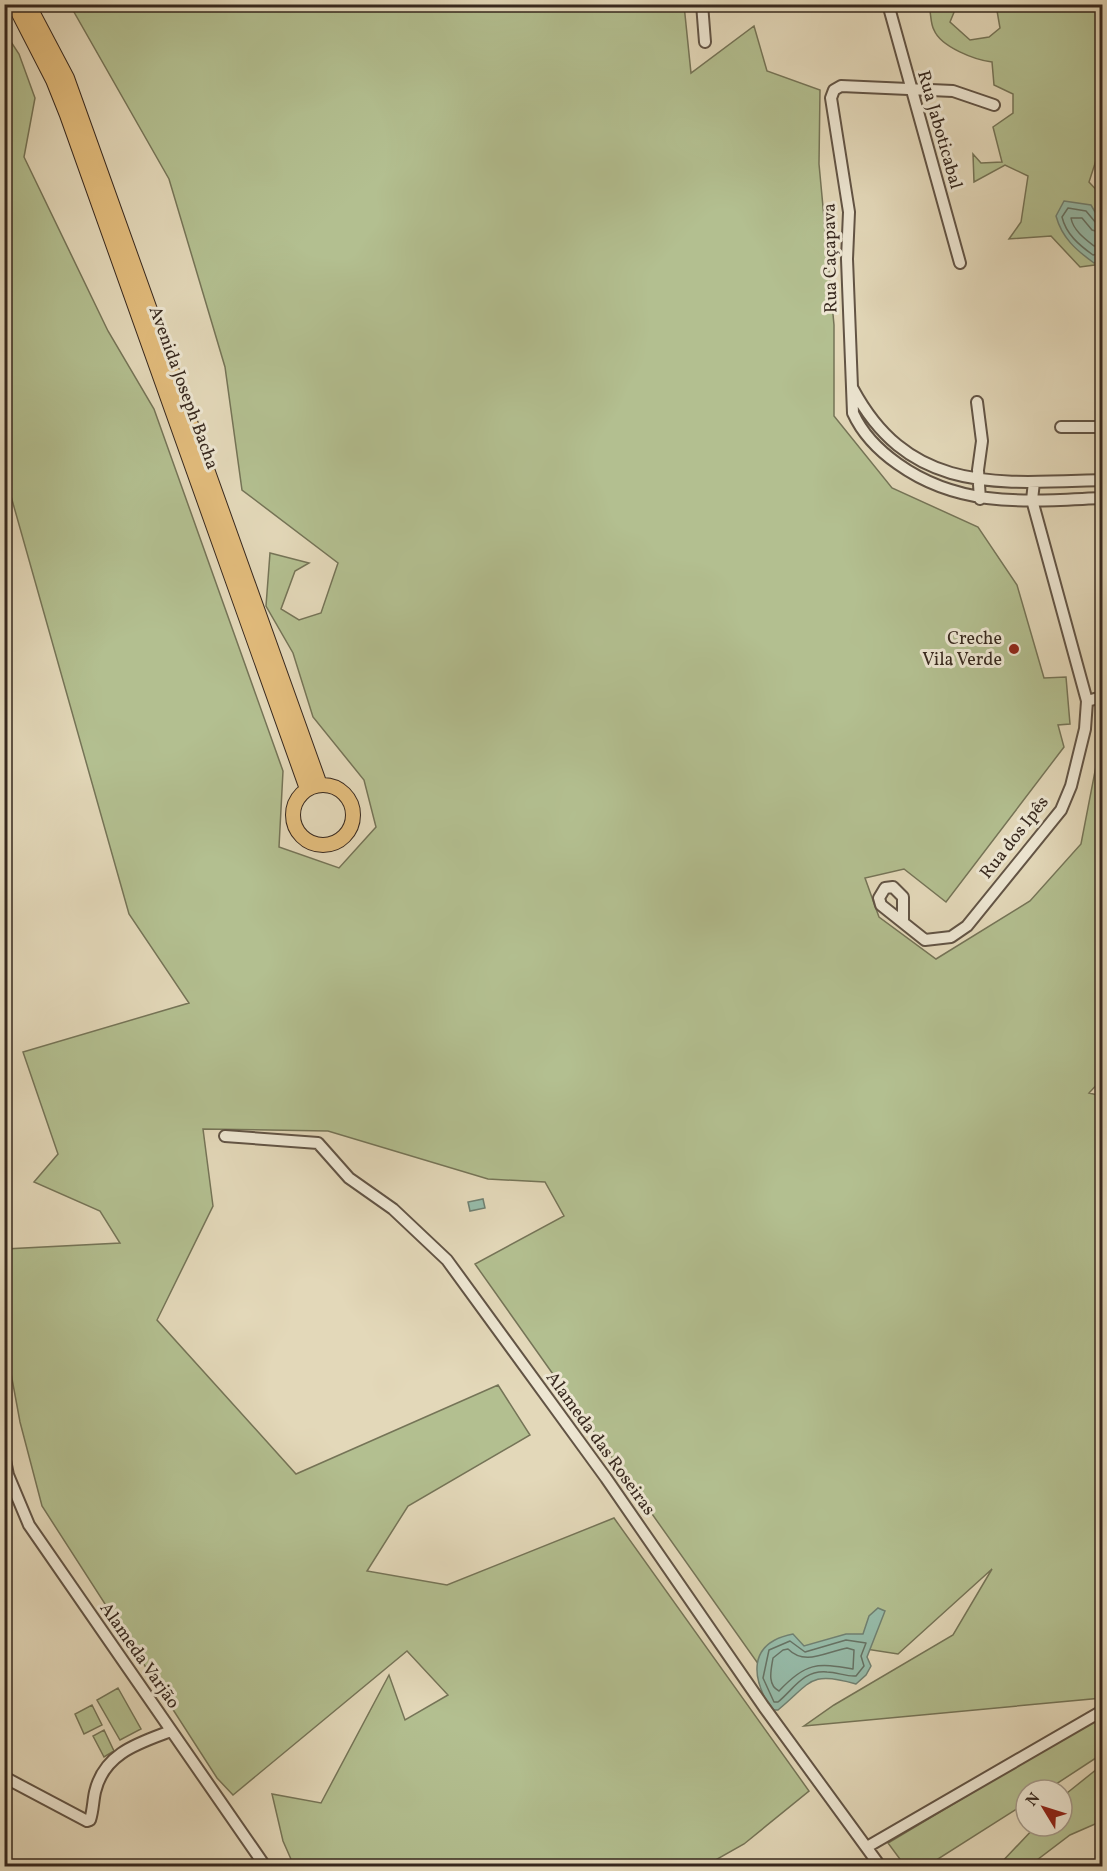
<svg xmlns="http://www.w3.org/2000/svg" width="1107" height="1871" viewBox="0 0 1107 1871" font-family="Vollkorn,serif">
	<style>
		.green { fill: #b3bf90; stroke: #757457; stroke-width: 1.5 }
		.water { fill: #96bba9; stroke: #708071; stroke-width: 1.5 }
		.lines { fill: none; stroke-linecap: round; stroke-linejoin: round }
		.shore { stroke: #667264; stroke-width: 1.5 }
		.minor-casing { stroke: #625445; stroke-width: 14 }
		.major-casing { stroke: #37281e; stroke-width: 16 }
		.minor { stroke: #ede6d2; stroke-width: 10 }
		.major { stroke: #e2bc7c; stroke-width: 14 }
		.poi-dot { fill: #8f2418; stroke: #ede6d2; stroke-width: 2 }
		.labels { text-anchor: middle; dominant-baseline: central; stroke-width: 6; stroke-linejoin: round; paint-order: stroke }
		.street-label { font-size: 18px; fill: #37281e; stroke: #ede6d2 }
		.poi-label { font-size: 18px; fill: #37281e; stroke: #ede6d2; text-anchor: end }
	</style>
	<rect width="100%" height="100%" fill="#e3d8b9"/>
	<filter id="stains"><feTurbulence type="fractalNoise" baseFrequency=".00333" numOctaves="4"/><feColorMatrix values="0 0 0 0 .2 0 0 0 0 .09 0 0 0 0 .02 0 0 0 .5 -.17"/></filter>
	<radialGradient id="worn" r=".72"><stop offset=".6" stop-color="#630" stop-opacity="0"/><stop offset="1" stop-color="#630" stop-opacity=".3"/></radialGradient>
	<path class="green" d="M70 5H684L691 73 754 26 767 71 820 90 819 164 834 325V416L892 488 978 527 1017 585 1044 678 1066 677 1070 724 1058 725 1064 747 946 902 904 869 865 878 879 917 936 959 1030 901 1081 844 1102 735V1079L1089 1093 1102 1096V1698L804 1726 834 1705 953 1635 992 1569 898 1654 840 1645 764 1672 475 1264 564 1216 545 1182 488 1179 328 1131 203 1129 213 1206 157 1320 296 1474 498 1385 530 1435 408 1506 367 1571 447 1585 614 1518 809 1791 744 1844 705 1866H294L283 1841 272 1794 321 1803 389 1675 405 1720 448 1695 407 1651 233 1795 217 1778 42 1506 20 1422 5 1341V1249L120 1243 100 1211 34 1182 58 1154 23 1052 189 1003 129 914 5 475 4 31 19 54 35 98 24 157 108 331 154 409 283 771 279 847 339 868 376 827 364 780 313 717 293 653 266 606 270 553 309 563 295 571 281 609 299 620 321 613 338 563 242 490 225 367 169 179Z
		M937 5H957L950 22 970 40 989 37 1000 28 996 5H1102V142L1089 182 1102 196V264L1080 267 1051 236 1009 239 1021 222 1028 176 1005 165 974 182 973 154 981 163 1002 162 993 127 1013 113V94L994 85 992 62C975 60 941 47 934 30 931 25 931 17 930 11Z
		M118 1688 141 1729 120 1740 97 1700Z
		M92 1705 102 1725 84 1734 75 1714Z
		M1102 1715V1754L1047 1790H1026V1803L927 1866H905L888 1843Z
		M104 1730 114 1751 104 1757 93 1736Z
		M1102 1765V1821L1070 1835 1029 1866H998L1036 1826H1062V1797Z"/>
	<path class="water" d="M1064 201 1091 205 1102 224V257L1094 263C1076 250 1062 238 1056 216Z
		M483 1199 485 1208 470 1211 468 1202Z
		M878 1608 885 1611 867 1657 871 1666 866 1675 856 1684C809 1670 811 1683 778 1710H772C751 1678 747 1643 793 1634L804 1646 846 1634H863L869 1616Z"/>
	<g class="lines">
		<path class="shore" d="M1102 225 1096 223 1086 211 1068 208 1062 217C1066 234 1079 245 1093 255L1102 253
			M1102 233 1092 230 1082 218H1071C1073 230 1085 239 1094 246L1102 245
			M846 1640 866 1643 861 1656 864 1666 856 1676C847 1677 837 1672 827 1672 803 1670 794 1689 778 1702H774L763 1678 769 1650 790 1641 805 1652Z
			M847 1648 854 1650 853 1669C817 1663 806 1662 779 1691 767 1685 771 1670 773 1658L783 1650 788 1649C805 1666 825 1652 847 1648Z"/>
		<defs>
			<path id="minor" d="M702 4 705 42
				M888 4 960 263
				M994 105 953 91 841 86 834 90 831 98 849 212 847 259 853 413C863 435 878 450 898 464 961 509 1029 501 1102 498
				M853 389C910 495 999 483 1102 480
				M977 402 982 441 978 470 980 499
				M1061 427H1102
				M1087 701 1102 697
				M903 920V897L893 887 885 888 879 898 881 905 925 940 951 937 967 926 1061 810 1071 786 1085 729 1087 701 1032 500 1034 482
				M225 1136 318 1143 349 1178 393 1209 447 1260 606 1478 764 1707 880 1866
				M4 1455 8 1475 29 1525 265 1866
				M4 1777 87 1821 90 1820C93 1811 93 1801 95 1792 104 1753 139 1743 171 1731
				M867 1847 1102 1711"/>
			<path id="major" d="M14 4 53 80 67 115 307 789
				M28 4 67 78 320 785
				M293 815a30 30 0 1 1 60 0a30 30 0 1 1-60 0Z"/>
		</defs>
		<use href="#minor" class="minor-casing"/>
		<use href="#major" class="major-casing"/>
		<use href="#minor" class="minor"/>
		<use href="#major" class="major"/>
	</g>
	<circle class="poi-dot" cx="1014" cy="649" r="6"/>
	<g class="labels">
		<g class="street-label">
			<text transform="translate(939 130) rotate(74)">Rua Jaboticabal</text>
			<text transform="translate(831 258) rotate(-91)">Rua Caçapava</text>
			<text transform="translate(183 388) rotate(70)">Avenida Joseph Bacha</text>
			<text transform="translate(1015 838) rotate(-52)">Rua dos Ipês</text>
			<text transform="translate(600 1444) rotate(54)">Alameda das Roseiras</text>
			<text transform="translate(139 1656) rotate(55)">Alameda Varjão</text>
		</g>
		<g class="poi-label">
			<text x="1002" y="639">Creche<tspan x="1002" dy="21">Vila Verde</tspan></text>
		</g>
	</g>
	<rect width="1107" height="1871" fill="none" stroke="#e3d8b9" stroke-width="24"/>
	<rect x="6" y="6" width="1095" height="1859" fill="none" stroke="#37281e" stroke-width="3"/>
	<rect x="12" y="12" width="1083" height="1847" fill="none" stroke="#37281e" stroke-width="1.5"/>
	<g transform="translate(1044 1808) rotate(308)"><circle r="28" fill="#ede6d2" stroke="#a49a8a" stroke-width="1.5"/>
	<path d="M0-4.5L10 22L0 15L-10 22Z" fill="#8f2418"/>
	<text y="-9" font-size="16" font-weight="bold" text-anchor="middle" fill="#37281e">N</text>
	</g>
	<rect width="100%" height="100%" filter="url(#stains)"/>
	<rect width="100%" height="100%" fill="url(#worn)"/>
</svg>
